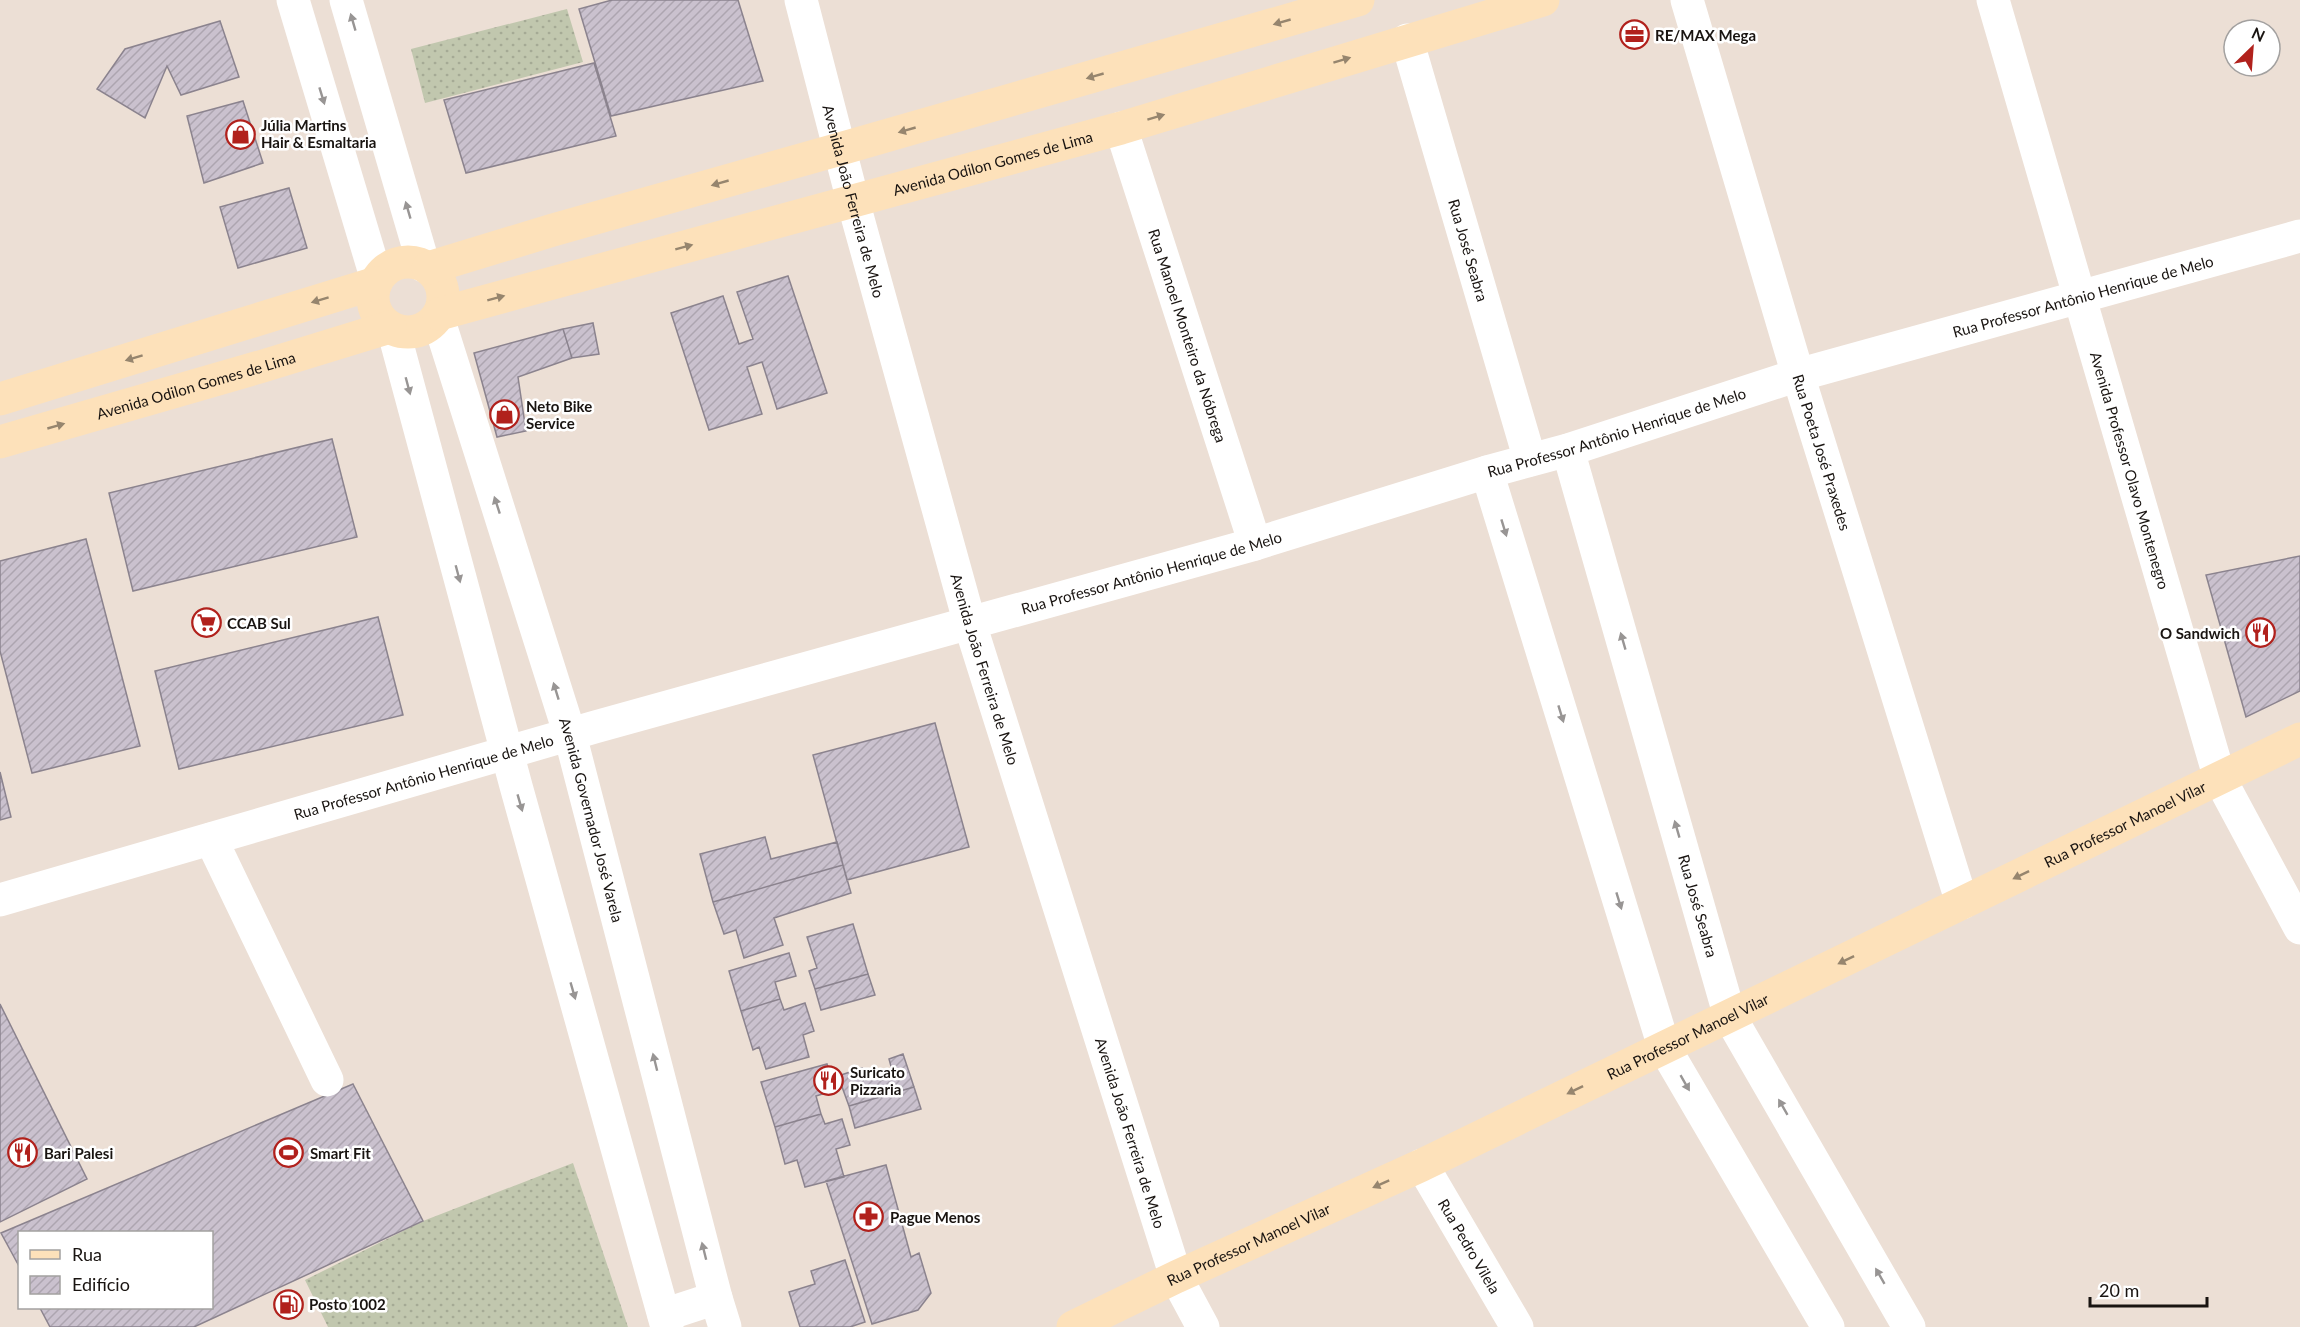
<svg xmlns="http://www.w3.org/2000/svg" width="2300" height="1327" viewBox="0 0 2300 1327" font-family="Lato,sans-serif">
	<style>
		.grass { fill: url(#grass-dots) }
		.building { fill: url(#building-hatch); stroke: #8b838e; stroke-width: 1.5 }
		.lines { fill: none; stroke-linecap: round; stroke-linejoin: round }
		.minor { stroke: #fff; stroke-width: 33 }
		.major { stroke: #fde1ba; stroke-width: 33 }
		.oneway { fill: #989594 }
		.oneway2 { fill: #96856e }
		.labels { text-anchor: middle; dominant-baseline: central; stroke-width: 5; stroke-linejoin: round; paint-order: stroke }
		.poi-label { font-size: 15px; font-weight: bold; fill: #191411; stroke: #fff; text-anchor: start }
		.street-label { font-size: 15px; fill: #191411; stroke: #fff }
	</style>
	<defs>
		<pattern id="grass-dots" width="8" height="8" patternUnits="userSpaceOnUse" patternTransform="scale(1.5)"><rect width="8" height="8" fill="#c1c7ae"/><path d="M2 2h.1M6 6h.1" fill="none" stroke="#a5aa95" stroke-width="1.8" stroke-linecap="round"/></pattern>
		<pattern id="building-hatch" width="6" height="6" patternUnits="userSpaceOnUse" patternTransform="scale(1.5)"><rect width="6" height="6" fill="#cac1ce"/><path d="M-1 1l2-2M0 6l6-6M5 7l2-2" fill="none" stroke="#ada5b0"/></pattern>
	</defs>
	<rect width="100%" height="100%" fill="#ecdfd5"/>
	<path class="grass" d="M567 9 583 62 425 103 411 49Z
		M573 1163 628 1327H328L305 1280 423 1221Z"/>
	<path class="building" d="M612 0H738L763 81 611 116 579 9Z
		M220 21 239 77 181 95 167 66 145 118 97 89 125 49Z
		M594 63 616 136 466 173 444 100Z
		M243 101 263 163 204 183 187 116Z
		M289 188 307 248 238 268 220 207Z
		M788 276 827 393 777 409 762 362 747 367 762 414 709 430 671 313 723 296 739 344 753 339 737 292Z
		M593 323 599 354 572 358 563 329Z
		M563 329 572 358 518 377 526 431 497 437 474 353Z
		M332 439 357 537 133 591 109 493Z
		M86 539 140 746 32 773 0 651V561Z
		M2300 556V691L2246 717 2206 575Z
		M378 617 403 715 179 769 155 671Z
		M935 723 969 847 847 880 813 755Z
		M0 772 11 817 0 820Z
		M765 837 771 859 837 842 843 865 713 902 700 854Z
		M843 865 851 893 774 918 783 945 744 958 736 930 724 934 713 902Z
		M853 924 868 974 815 989 809 971 817 968 807 937Z
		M789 953 796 976 775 982 780 999 741 1011 729 971Z
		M868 974 875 995 821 1010 815 989Z
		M780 999 784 1010 805 1003 814 1031 803 1035 809 1057 766 1069 759 1047 753 1050 741 1011Z
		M0 1004 87 1179 0 1222Z
		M903 1054 914 1087 849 1106 838 1076 862 1068 866 1080 892 1070 889 1059Z
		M827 1064 835 1090 816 1096 821 1114 775 1127 761 1082Z
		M353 1084 423 1221 194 1327H50L40 1308H212V1232H20V1268L1 1233Z
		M914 1087 921 1109 855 1128 849 1106Z
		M821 1114 825 1124 842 1119 850 1145 836 1149 844 1177 805 1187 797 1160 785 1164 775 1127Z
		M886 1165 911 1257 919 1253 931 1293 918 1310 872 1324 826 1181Z
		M845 1260 865 1322 850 1327H800L789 1292 815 1284 811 1271Z"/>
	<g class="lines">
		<g class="minor">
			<path d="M293 0 377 280"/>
			<path d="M346 0 424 266"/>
			<path id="s1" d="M801 0 853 201 970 624 1176 1277 1203 1327"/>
			<path id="s2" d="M1687 0 1798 375 1962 903"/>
			<path id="s3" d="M1993 0 2220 779 2300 928"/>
			<path id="s4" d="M1407 40 1530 460"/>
			<path id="s5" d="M1121 128 1255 544"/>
			<path id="s6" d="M438 318 570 735 716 1298 725 1327"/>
			<path d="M393 329 516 786 667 1327"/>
			<path id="s7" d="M1568 450 1730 1017 1909 1327"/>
			<path d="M1487 472 1664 1047 1828 1327"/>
			<path d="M211 839 327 1080"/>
			<path id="s8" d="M0 900 595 727 1255 544 1487 472 1568 450 1798 375 2300 236"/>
			<path id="s9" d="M1422 1165 1517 1327"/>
			<path d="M664 1315 716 1298"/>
		</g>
		<g class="major">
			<circle cx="408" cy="297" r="35"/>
			<path d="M428 268 553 230 840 149 1358 0"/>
			<path id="s10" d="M439 314 1121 128 1543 0"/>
			<path d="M0 399 376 283"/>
			<path id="s11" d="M0 442 263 366 390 327"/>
			<path id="s12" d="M1073 1327 1176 1277 1422 1165 2300 739"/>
		</g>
	</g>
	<defs><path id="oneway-solid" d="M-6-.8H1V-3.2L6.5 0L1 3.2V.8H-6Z" transform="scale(1.5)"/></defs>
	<g class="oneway">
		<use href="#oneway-solid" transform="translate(353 22) rotate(-106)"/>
		<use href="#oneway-solid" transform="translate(322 96) rotate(73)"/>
		<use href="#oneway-solid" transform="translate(408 210) rotate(-106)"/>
		<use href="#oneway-solid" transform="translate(408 386) rotate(75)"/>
		<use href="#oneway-solid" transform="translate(497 505) rotate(-108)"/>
		<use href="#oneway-solid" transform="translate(1504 528) rotate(73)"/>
		<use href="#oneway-solid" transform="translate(458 574) rotate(75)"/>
		<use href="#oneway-solid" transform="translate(1623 641) rotate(-106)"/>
		<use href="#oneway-solid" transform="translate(556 691) rotate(-107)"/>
		<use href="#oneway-solid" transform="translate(1561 714) rotate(73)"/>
		<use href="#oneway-solid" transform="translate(520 803) rotate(74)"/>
		<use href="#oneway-solid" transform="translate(1677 829) rotate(-106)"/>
		<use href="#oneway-solid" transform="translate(1619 901) rotate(73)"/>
		<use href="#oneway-solid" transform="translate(573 991) rotate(74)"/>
		<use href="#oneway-solid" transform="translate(655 1062) rotate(-104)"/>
		<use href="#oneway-solid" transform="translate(1685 1083) rotate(60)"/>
		<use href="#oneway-solid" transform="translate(1783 1107) rotate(-120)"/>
		<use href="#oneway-solid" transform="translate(704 1251) rotate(-104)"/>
		<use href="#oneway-solid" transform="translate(1880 1276) rotate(-120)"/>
	</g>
	<g class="oneway2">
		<use href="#oneway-solid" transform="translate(1282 22) rotate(164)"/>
		<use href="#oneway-solid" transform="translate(1342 60) rotate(-17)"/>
		<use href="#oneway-solid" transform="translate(1095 76) rotate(164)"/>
		<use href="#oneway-solid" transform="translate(1156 117) rotate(-17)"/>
		<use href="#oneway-solid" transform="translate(907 130) rotate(164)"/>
		<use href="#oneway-solid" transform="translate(720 183) rotate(164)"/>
		<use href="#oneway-solid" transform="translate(684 247) rotate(-15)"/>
		<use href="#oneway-solid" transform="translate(496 298) rotate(-15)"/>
		<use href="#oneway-solid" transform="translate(320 300) rotate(163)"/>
		<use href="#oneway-solid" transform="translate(134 358) rotate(163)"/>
		<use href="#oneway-solid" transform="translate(56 426) rotate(-16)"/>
		<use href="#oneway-solid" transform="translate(2021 875) rotate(154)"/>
		<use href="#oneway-solid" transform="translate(1846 960) rotate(154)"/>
		<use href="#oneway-solid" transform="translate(1575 1090) rotate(154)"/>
		<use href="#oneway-solid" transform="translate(1381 1184) rotate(156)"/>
	</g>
	<defs>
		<symbol id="office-ring" viewBox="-11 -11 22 22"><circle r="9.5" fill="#fff" stroke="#b1211c" stroke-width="1.5"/><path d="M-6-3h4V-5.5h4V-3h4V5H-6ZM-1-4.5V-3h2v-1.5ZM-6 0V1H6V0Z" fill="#b1211c"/></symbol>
		<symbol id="shop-ring" viewBox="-11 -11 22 22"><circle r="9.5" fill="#fff" stroke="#b1211c" stroke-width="1.5"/><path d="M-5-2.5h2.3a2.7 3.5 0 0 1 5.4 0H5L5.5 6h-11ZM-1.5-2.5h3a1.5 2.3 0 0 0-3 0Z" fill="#b1211c"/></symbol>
		<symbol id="supermarket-ring" viewBox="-11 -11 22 22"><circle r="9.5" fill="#fff" stroke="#b1211c" stroke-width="1.5"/><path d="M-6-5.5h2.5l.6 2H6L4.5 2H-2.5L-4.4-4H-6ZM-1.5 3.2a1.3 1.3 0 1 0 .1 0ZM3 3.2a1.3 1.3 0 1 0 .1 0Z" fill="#b1211c"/></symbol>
		<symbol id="restaurant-ring" viewBox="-11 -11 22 22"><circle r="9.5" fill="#fff" stroke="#b1211c" stroke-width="1.5"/><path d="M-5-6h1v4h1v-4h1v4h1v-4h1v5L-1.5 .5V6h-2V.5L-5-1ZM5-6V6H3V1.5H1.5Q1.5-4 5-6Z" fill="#b1211c"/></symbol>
		<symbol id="stadium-ring" viewBox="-11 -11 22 22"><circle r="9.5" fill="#fff" stroke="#b1211c" stroke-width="1.5"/><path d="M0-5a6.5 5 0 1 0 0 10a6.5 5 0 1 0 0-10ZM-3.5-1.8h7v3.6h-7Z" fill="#b1211c"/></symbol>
		<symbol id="pharmacy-ring" viewBox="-11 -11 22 22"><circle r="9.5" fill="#fff" stroke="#b1211c" stroke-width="1.5"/><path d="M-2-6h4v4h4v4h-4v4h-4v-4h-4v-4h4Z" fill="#b1211c"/></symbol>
		<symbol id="fuel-ring" viewBox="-11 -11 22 22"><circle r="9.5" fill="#fff" stroke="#b1211c" stroke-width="1.5"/><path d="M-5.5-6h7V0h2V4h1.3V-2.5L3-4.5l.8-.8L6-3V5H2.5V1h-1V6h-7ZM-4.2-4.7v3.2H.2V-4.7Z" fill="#b1211c"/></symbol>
	</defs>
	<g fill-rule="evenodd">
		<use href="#office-ring" x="1618" y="18" width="33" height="33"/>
		<use href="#shop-ring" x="224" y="118" width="33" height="33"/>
		<use href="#shop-ring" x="488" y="398" width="33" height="33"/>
		<use href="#supermarket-ring" x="190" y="606" width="33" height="33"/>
		<use href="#restaurant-ring" x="2244" y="616" width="33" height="33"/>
		<use href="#restaurant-ring" x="812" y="1064" width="33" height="33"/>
		<use href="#restaurant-ring" x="6" y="1136" width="33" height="33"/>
		<use href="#stadium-ring" x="272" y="1136" width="33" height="33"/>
		<use href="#pharmacy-ring" x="852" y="1200" width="33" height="33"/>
		<use href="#fuel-ring" x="272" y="1288" width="33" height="33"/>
	</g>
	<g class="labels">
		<g class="poi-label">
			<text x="1655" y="35">RE/MAX Mega</text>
			<text x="261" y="125">Júlia Martins<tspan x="261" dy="17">Hair &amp; Esmaltaria</tspan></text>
			<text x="526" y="406">Neto Bike<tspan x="526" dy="17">Service</tspan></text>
			<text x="227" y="623">CCAB Sul</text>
			<text x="2240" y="633" text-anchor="end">O Sandwich</text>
			<text x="850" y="1072">Suricato<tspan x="850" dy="17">Pizzaria</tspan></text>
			<text x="44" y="1153">Bari Palesi</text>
			<text x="310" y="1153">Smart Fit</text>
			<text x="890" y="1217">Pague Menos</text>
			<text x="309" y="1304">Posto 1002</text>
		</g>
		<g class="street-label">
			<text stroke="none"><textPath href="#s10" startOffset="574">Avenida Odilon Gomes de Lima</textPath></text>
			<text stroke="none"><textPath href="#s1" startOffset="208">Avenida João Ferreira de Melo</textPath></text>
			<text stroke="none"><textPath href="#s4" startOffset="219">Rua José Seabra</textPath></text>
			<text stroke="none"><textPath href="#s8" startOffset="2169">Rua Professor Antônio Henrique de Melo</textPath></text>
			<text stroke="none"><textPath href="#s5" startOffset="218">Rua Manoel Monteiro da Nóbrega</textPath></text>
			<text stroke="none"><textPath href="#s11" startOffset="204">Avenida Odilon Gomes de Lima</textPath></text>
			<text stroke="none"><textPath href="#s8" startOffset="1683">Rua Professor Antônio Henrique de Melo</textPath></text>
			<text stroke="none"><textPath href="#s2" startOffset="472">Rua Poeta José Praxedes</textPath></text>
			<text stroke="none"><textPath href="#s3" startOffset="490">Avenida Professor Olavo Montenegro</textPath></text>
			<text stroke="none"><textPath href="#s8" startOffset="1197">Rua Professor Antônio Henrique de Melo</textPath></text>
			<text stroke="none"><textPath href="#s1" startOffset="694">Avenida João Ferreira de Melo</textPath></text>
			<text stroke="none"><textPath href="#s8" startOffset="441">Rua Professor Antônio Henrique de Melo</textPath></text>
			<text stroke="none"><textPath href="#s6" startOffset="525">Avenida Governador José Varela</textPath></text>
			<text stroke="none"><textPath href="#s12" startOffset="1166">Rua Professor Manoel Vilar</textPath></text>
			<text stroke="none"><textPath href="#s7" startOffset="474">Rua José Seabra</textPath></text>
			<text stroke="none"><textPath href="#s12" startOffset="680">Rua Professor Manoel Vilar</textPath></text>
			<text stroke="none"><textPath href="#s1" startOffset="1180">Avenida João Ferreira de Melo</textPath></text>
			<text stroke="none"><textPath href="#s12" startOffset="194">Rua Professor Manoel Vilar</textPath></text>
			<text stroke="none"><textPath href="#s9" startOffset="94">Rua Pedro Vilela</textPath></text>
		</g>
	</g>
	<rect x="18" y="1231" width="195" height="78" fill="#ffffff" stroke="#a3a1a0" stroke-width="1.5"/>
	<rect x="30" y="1250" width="30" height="9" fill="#fde1ba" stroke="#a3a1a0" stroke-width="1.5"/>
	<text x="72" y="1261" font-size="18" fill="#191411">Rua</text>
	<rect x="30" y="1276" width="30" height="18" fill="url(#building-hatch)" stroke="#a3a1a0" stroke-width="1.5"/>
	<text x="72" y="1291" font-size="18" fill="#191411">Edifício</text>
	<g transform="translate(2252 48) rotate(25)"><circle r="28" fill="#ffffff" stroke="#a3a1a0" stroke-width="1.5"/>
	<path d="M0-4.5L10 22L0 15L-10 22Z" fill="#b1211c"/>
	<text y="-9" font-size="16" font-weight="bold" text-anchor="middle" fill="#191411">N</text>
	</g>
	<path d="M2090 1297v9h117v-9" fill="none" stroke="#191411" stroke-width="3"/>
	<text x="2099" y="1297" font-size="18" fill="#191411" stroke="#ffffff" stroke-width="4.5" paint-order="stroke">20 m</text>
</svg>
